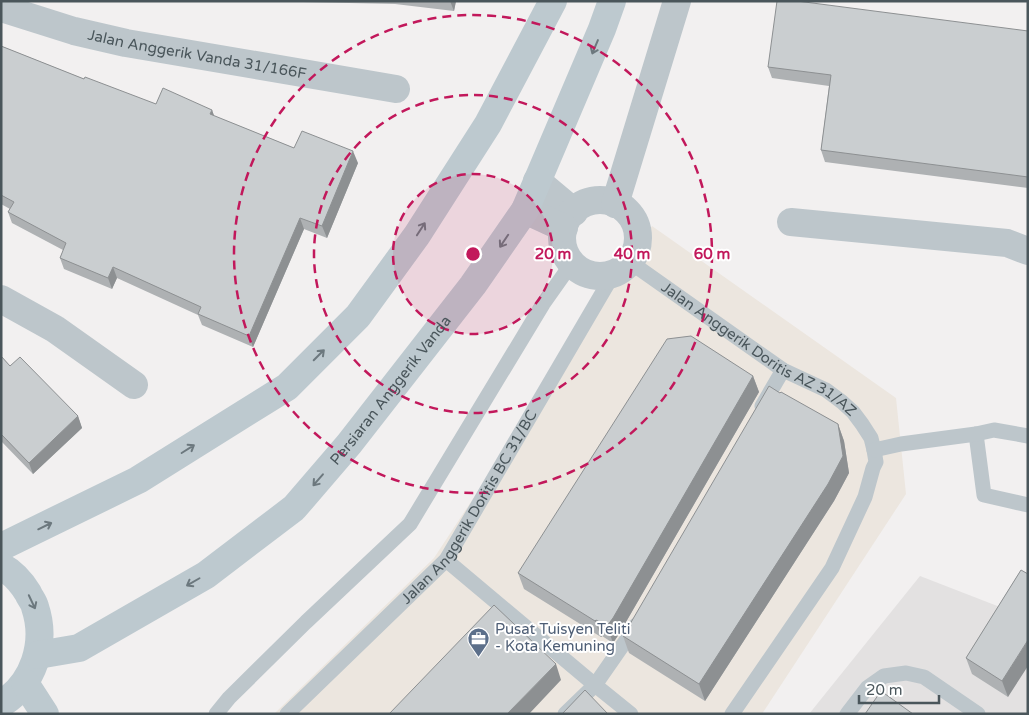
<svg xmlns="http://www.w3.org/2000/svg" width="1029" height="715" viewBox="0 0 1029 715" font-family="'Varela Round',sans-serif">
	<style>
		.commercial { fill: #ece6df }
		.education { fill: #e3e1e1 }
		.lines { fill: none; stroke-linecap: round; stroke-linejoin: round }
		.lane { stroke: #bdc6cb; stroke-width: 15 }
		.street { stroke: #bdc6cb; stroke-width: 28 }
		.secondary { stroke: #bdc9cf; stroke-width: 28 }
		.wall { fill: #aeb1b3 }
		.shaded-wall { fill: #8d9092 }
		.building { fill: #caced0; stroke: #8d9092 }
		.oneway { stroke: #6c787e }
		.ring { fill: none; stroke: #c2185b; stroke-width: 2.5; stroke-dasharray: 9 6 }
		.labels { text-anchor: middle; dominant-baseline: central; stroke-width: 4; stroke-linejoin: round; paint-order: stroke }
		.street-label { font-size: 15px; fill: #4a565b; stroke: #fff }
		.service-label { font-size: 15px; fill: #4e5e75; stroke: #fff; text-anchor: start }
		.centre { fill: #c2185b; stroke: #fff; stroke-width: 2.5 }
		.ring-label { font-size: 15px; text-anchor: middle; font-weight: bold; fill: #c2185b; stroke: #fff; stroke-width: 4; stroke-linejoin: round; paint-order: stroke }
	</style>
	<rect width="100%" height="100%" fill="#f2f0f0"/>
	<path class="commercial" d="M652 226 896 398 906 494 762 714H274L434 558Z"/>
	<path class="education" d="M920 576 1028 618V714H809Z"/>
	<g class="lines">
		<g class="lane">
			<path id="s1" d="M630 262 783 370 826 390 842 402 853 412 862 424 871 438 874 450 876 462 873 468 865 497 832 568 732 714"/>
			<path d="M762 406 783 370"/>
			<path d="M976 434 984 495 1028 505"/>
			<path d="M874 450 901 444 976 434 994 430 1028 436"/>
			<path d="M446 560 595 685 631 714"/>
			<path d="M216 714 229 698 306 622 410 524 543 304 572 263"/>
			<path id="s2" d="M287 714 446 560 614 273"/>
			<path d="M565 714 595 685 627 639 636 625"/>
			<path d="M847 714 867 688 884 676 906 673 924 677 978 714"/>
		</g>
		<g class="street">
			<path id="s3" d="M1 8 74 31 126 43 396 89"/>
			<path d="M537 181 574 212"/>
			<circle cx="600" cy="238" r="38"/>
			<path d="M615 204 677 1"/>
			<path d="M525 210 564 228"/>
			<path d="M791 222 1007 243 1028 251"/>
			<path d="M1 299 55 329 134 385"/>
		</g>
		<g class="secondary">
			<path d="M1 547 138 480 287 387 358 316 417 235 488 124 553 1"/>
			<path d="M1 566C12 572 22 583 28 593 30 598 34 602 35 607 47 643 34 684 1 704"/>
			<path id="s4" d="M38 655 79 648 206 575 294 508 349 444 473 285 525 210 602 29 612 1"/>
			<path d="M25 683 45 714"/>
		</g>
	</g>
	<path class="wall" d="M295 1H456L454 11 395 4 303 2Z
		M1028 31V188L825 162 821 150 829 86 772 78 768 67Z
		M1 46 84 79 156 104 212 110 214 116 294 148 358 163 327 238 304 229 253 347 202 325 198 315 117 278 112 289 64 269 60 258 63 250 12 223 8 212 10 209 1 204Z
		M1 356 10 366 78 416 82 428 33 474 1 441Z
		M753 376 759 392 619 634 613 643 602 636 601 637 524 589 518 573Z
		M780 393 838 424 844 441 849 473 834 501 705 701 629 653 623 636Z
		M1021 570 1008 697 972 674 966 658Z"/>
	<path class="shaded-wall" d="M450 1H456L454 11Z
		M212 110 216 121 210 114Z
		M353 151 358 163 327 238 322 226Z
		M300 218 304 229 253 347 249 336Z
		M113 267 117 278 112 289 108 278Z
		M753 376 759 392 619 634 613 643 607 626Z
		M78 416 82 428 33 474 29 463Z
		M838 424 844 441 849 473 834 501 705 701 699 684Z
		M596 620 602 636 601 637 595 621Z
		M1028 640V666L1008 697 1002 681Z
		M556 664 561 680 529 714H507Z"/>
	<path class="building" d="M777 1H797L1028 31V177L821 150 831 75 768 67Z
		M1 46 84 79 85 77 156 104 163 88 212 110 210 114 294 148 302 131 353 151 322 226 300 218 249 336 198 314 201 307 113 267 108 278 60 258 66 243 8 212 14 202 1 195Z
		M691 336 753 376 613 618 607 626 596 620 595 621 518 573 667 339Z
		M1 356 10 366 20 357 78 416 29 463 1 434Z
		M769 386 780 393 781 392 838 424 843 456 828 484 699 684 623 636Z
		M1021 570 1028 574V640L1002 681 966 658Z
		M494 605 556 664 507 714H389Z
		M585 690 608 714H562Z
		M881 691 913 714H865Z"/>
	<defs><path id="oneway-shaft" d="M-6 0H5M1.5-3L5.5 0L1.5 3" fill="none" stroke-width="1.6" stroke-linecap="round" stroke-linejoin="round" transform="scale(1.25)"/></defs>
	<g class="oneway">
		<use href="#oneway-shaft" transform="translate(595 47) rotate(113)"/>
		<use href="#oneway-shaft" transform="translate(421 229) rotate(-57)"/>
		<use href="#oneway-shaft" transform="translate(504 241) rotate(124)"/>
		<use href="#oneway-shaft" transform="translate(319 355) rotate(-45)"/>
		<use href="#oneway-shaft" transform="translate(188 449) rotate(-32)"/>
		<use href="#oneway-shaft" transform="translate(318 480) rotate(131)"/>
		<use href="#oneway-shaft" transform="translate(45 526) rotate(-26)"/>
		<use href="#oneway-shaft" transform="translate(193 582) rotate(150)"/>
		<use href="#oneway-shaft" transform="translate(32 602) rotate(65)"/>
	</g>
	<circle cx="473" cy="254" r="80" fill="#c2185b" fill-opacity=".12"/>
	<g class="ring">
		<circle cx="473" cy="254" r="80"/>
		<circle cx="473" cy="254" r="159"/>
		<circle cx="473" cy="254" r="239"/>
	</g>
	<defs>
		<symbol id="office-pin" viewBox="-11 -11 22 30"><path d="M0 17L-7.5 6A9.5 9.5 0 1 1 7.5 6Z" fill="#5c6f8a" stroke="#fff"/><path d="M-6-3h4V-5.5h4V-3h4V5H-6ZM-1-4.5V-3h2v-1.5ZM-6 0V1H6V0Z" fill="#fff"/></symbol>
	</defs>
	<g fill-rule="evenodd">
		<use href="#office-pin" x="466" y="626" width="25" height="34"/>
	</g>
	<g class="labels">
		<g class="street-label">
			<text stroke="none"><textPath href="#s3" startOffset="202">Jalan Anggerik Vanda 31/166F</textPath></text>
			<text stroke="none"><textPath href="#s1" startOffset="156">Jalan Anggerik Doritis AZ 31/AZ</textPath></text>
			<text stroke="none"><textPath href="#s4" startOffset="451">Persiaran Anggerik Vanda</textPath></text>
			<text stroke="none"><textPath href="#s2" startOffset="278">Jalan Anggerik Doritis BC 31/BC</textPath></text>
		</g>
		<g class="service-label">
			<text x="495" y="629">Pusat Tuisyen Teliti<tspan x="495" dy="17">- Kota Kemuning</tspan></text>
		</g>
	</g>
	<circle cx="473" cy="254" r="8" class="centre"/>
	<g class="ring-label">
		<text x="553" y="259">20 m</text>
		<text x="632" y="259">40 m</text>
		<text x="712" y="259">60 m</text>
	</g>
	<rect width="1029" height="715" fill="none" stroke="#4a565b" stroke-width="5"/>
	<path d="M859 695v8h80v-8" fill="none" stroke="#4a565b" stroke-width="2.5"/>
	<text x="866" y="695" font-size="15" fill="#4a565b" stroke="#ffffff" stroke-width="4" paint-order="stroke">20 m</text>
</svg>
